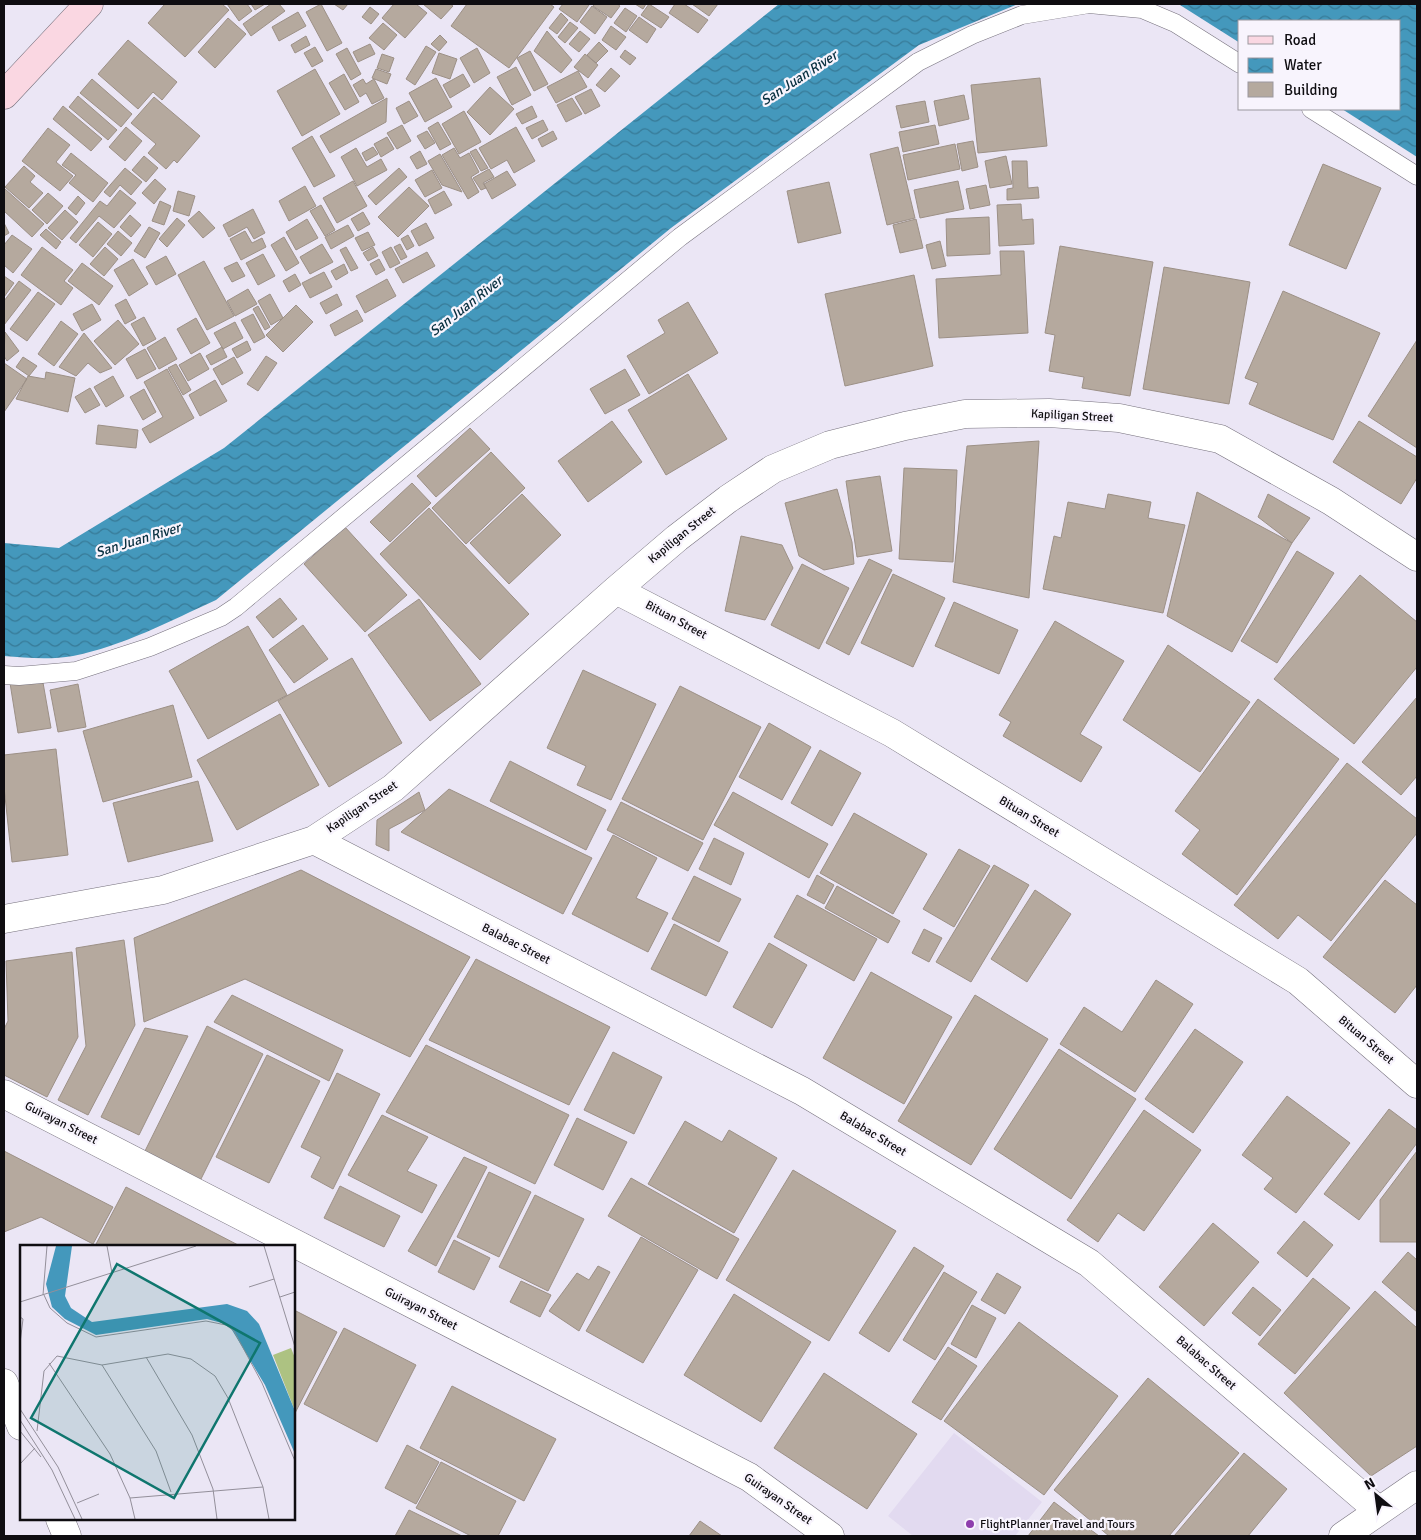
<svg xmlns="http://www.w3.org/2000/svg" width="1421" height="1540" viewBox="0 0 1421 1540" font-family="Signika,sans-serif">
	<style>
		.built { fill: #e2daf0 }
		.water { fill: url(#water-waves) }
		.building { fill: #b5a99e; stroke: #9c9086 }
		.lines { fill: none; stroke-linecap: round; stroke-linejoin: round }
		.service-casing { stroke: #76717d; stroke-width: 19 }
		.minor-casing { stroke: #76717d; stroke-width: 29 }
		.secondary-casing { stroke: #76717d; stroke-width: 29 }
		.service { stroke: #fff; stroke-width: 18 }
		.minor { stroke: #fff; stroke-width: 28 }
		.secondary { stroke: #fad7e2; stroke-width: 28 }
		.poi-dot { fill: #8e3ead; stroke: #f8f4fd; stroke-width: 2 }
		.labels { text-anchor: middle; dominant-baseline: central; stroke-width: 4.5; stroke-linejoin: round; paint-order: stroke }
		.street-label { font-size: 12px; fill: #0f0d11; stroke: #f8f4fd }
		.poi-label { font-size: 12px; fill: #0f0d11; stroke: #f8f4fd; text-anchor: start }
		.water-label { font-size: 14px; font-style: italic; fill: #082f3f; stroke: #f8f4fd }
		.inset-road { fill: none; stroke: #938f9a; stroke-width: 1 }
		.view { fill: #0f766e; fill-opacity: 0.15; stroke: #0f766e; stroke-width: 2.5 }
		.inset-edge { fill: none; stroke: #0f0d11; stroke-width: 2.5 }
	</style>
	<defs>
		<pattern id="water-waves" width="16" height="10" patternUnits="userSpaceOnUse" patternTransform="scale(1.25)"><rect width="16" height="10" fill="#4498bc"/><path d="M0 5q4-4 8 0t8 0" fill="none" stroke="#377a97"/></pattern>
	</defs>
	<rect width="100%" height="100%" fill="#ebe6f5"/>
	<path class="built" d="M954 1433 1042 1502 1015 1536H913L888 1516Z"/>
	<path class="water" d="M779 4H1018L919 45 671 228 216 600C170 621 123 646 73 656 51 660 26 658 4 656V543L59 548 224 448Z
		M1173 4H1417V157L1342 109H1400V21H1240V43L1180 5Z"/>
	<path class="building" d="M165 4H222L229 10 185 57 148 23Z
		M227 4H247L252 11 239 21Z
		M251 4H265L255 10Z
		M271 4H279L285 11 251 36 243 24Z
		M321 4 342 43 327 51 306 12Z
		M334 4H348L343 10Z
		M394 4H416L427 13 405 38 382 18Z
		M423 4H450L453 6 441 19Z
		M467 4H550L554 7 509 68 451 26Z
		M563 4H587L589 5 577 22 559 9Z
		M595 4H617L620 6 611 18 593 6Z
		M635 4H646L643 9Z
		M649 4 669 17 661 28 641 15Z
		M675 4H684L708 20 698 33 669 13Z
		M692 4H718L709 16Z
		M592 6 607 17 595 34 580 22Z
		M370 7 379 14 371 24 362 17Z
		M625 8 637 16 626 32 614 23Z
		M298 12 306 26 279 41 272 27Z
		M561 13 568 20 557 34 549 28Z
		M639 17 656 29 647 43 629 30Z
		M228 18 246 34 215 68 198 52Z
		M570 22 578 28 565 43 558 37Z
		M383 23 397 35 384 50 369 38Z
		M611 26 626 37 616 50 602 40Z
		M547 31 572 60 561 73 534 51Z
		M580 31 590 39 579 52 569 44Z
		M440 35 447 42 439 51 431 44Z
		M306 36 310 45 295 53 291 45Z
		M128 40 177 82 162 100 153 92 138 109 98 74Z
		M599 42 608 51 596 63 587 55Z
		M370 44 375 54 358 62 353 52Z
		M426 46 436 52 415 85 406 79Z
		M315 47 323 61 312 67 304 53Z
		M347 48 361 74 351 80 336 54Z
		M477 48 490 73 474 83 460 58Z
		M625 50 636 58 630 65 620 57Z
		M530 51 548 84 534 91 517 58Z
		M439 53 457 59 450 79 432 73Z
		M382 54 394 58 389 72 377 68Z
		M585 54 598 65 588 78 574 67Z
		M516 67 531 95 512 105 497 77Z
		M611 68 620 76 605 92 596 85Z
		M315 69 340 114 302 136 277 91Z
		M376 69 391 74 387 84 372 78Z
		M578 71 587 87 556 103 547 87Z
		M344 74 359 102 345 110 329 83Z
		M463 74 470 86 450 98 443 85Z
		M436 78 452 107 425 122 409 93Z
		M1040 78 1047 146 978 153 971 85Z
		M92 79 132 114 121 127 80 93Z
		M363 79 366 84 374 79 384 98 372 104 366 93 360 97 353 85Z
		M490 87 514 109 490 135 467 112Z
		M591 89 600 106 585 114 575 97Z
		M964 95 969 119 939 126 934 101Z
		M78 96 117 130 108 140 69 107Z
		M154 97 200 136 177 163 174 160 166 169 148 153 156 144 131 123Z
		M387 98 386 122 330 153 320 136Z
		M572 98 582 114 566 122 557 105Z
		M409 101 418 116 404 124 396 108Z
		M925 101 929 122 901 128 896 106Z
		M63 106 102 139 91 151 53 119Z
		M532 106 537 117 522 124 516 114Z
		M464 111 481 142 459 154 442 124Z
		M543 120 548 130 532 139 526 128Z
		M438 122 451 144 440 150 428 128Z
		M402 125 411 141 397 149 387 133Z
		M935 125 939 144 903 152 899 132Z
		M126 127 142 141 125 161 109 147Z
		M516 127 535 161 514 173 507 160 491 169 479 148Z
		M48 128 70 145 56 162 73 176 60 191 22 161Z
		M427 131 435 143 425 149 417 136Z
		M553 131 557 139 542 147 538 139Z
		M312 136 335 176 314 187 292 148Z
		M387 137 394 149 381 157 374 144Z
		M973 141 978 167 962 171 957 144Z
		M955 144 960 169 908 180 903 155Z
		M373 147 378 154 366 161 362 153Z
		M898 147 915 218 887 225 870 154Z
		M356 148 367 167 381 159 387 170 357 186 341 157Z
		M454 148 460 158 469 153 479 172 471 177 479 192 468 199 442 155Z
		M476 149 488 168 481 171 470 152Z
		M420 151 427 164 417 169 410 157Z
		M71 153 108 183 93 202 69 183 76 175 62 165Z
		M440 154 454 178 462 192 442 185 428 161Z
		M144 156 158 168 146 182 132 170Z
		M1006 156 1012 184 990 188 985 161Z
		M1012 161H1027L1028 188 1038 187 1039 198 1007 200V189L1013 188Z
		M1323 164 1381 188 1346 269 1289 245Z
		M24 166 35 176 30 182 43 193 29 208 5 187Z
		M125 168 142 182 131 195 120 185 110 197 104 192Z
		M399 168 407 177 376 205 368 196Z
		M489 169 494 177 483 183 486 188 481 190 473 178Z
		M432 170 442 188 425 197 415 180Z
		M507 171 516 185 492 199 484 184Z
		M155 179 166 189 154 204 142 193Z
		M353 181 367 206 337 223 323 198Z
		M958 181 964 209 920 218 914 190Z
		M829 182 841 233 798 243 787 191Z
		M986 185 990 205 970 209 966 189Z
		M305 186 316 206 289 221 279 201Z
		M409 187 429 206 398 237 378 217Z
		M4 188 44 224 32 237 4 211Z
		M120 190 136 203 114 228 99 216 76 243 70 238 100 201 107 206Z
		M178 191 195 196 189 216 173 211Z
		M444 191 452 205 435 214 428 200Z
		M48 193 63 206 47 224 32 210Z
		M78 196 85 203 76 215 68 208Z
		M160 201 171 206 164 225 152 221Z
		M1021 204 1022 220 1033 219 1034 244 999 246 997 205Z
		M321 205 335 230 325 236 310 211Z
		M253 209 265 233 254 239 247 227 229 237 223 225Z
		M65 210 78 222 62 240 48 228Z
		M199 211 215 228 203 238 188 221Z
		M363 212 370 224 358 231 351 219Z
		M130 215 141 225 131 237 120 227Z
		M989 217 990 254 947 256 946 219Z
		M177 218 185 225 167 247 159 239Z
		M307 219 318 238 296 250 286 232Z
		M916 219 923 248 900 253 893 225Z
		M98 222 112 234 93 257 79 245Z
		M4 223 9 233 4 236Z
		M426 223 434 238 419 246 411 231Z
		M348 225 354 236 331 249 325 237Z
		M149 227 160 233 145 258 134 251Z
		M46 229 61 242 56 249 40 235Z
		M118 231 132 243 121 256 107 244Z
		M245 231 252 243 262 238 266 247 241 260 230 239Z
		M368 232 375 245 362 251 355 238Z
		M12 235 32 249 13 273 4 265V245Z
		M408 235 414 246 407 250 401 239Z
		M284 237 299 263 286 271 271 245Z
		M940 241 946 266 932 269 926 245Z
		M322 244 333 262 310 274 300 257Z
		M400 244 407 257 401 260 394 247Z
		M1060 246 1153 262 1130 396 1082 388 1084 377 1049 371 1055 335 1045 333Z
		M42 247 73 270 64 281 73 288 61 305 21 275Z
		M105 247 118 259 104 276 90 264Z
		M346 247 358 268 351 271 340 250Z
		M373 247 378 256 368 261 363 253Z
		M391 247 400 263 390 268 382 252Z
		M1000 251H1024L1028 333 939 338 936 279 1001 275Z
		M427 252 435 266 403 283 395 269Z
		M263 254 275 276 258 285 246 263Z
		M166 256 176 274 156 285 146 267Z
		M133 259 148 284 129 296 114 270Z
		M379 259 385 270 376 275 370 264Z
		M204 261 234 316 207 330 178 275Z
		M237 262 245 276 232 282 224 268Z
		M82 263 113 286 99 305 68 281Z
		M344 264 348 273 336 280 331 271Z
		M1164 267 1250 282 1229 404 1143 389Z
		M324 272 332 287 310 298 302 283Z
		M295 274 301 285 289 292 283 281Z
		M914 275 933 366 845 386 825 294Z
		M4 276 14 283 4 297Z
		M387 279 396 296 365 313 356 296Z
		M19 281 31 290 4 325V301Z
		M248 289 257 304 235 316 227 301Z
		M1283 291 1380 333 1333 440 1249 404 1258 383 1245 378Z
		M38 292 55 304 27 341 10 329Z
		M270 294 283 318 271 325 258 301Z
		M337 294 342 305 326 314 320 303Z
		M126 299 136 318 125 324 115 305Z
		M688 302 718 353 649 394 627 356 665 333 658 320Z
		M92 304 101 320 82 331 73 314Z
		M296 305 313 322 283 352 266 335Z
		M258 306 270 327 265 330 253 309Z
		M357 310 363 321 335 336 330 325Z
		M253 314 265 337 254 343 241 320Z
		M144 317 156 339 143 346 131 324Z
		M196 318 210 343 191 354 177 329Z
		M118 320 139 344 115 365 94 341Z
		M61 321 78 334 54 366 38 354Z
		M235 322 243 338 223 349 214 333Z
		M5 332 19 351 7 361 4 356Z
		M84 333 112 368 100 373 88 363 76 376 59 367Z
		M165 337 177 359 159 369 147 348Z
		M1417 340V448L1368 416Z
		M247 341 251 350 237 358 232 349Z
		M222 347 227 357 211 365 206 356Z
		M145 349 156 369 137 379 126 359Z
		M200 353 209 369 188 381 179 365Z
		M266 356 277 363 258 391 247 384Z
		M23 357 37 366 29 376 16 367Z
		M234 357 243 373 222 385 213 369Z
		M4 363 27 379 4 412Z
		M176 364 191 390 183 395 168 368Z
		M167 369 194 418 150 443 142 429 163 417 144 382Z
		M625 369 640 395 605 414 590 389Z
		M46 372 75 378 68 412 16 399 28 376 45 379Z
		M688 374 727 439 666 475 628 410Z
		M113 376 124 396 106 407 94 387Z
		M215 380 227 401 200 416 189 395Z
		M90 388 100 405 85 413 75 397Z
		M144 389 156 412 143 420 130 397Z
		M612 421 642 462 588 502 558 461Z
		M1359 421 1417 457V478L1401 504 1333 462Z
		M98 425 138 430 136 448 96 444Z
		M470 428 490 449 436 497 417 476Z
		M1039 441 1029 598 953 582 967 446Z
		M491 452 525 488 466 544 432 508Z
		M904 468 957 470 953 562 899 559Z
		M880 476 892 551 857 557 846 481Z
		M412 483 431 503 390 542 370 522Z
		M837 489 852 542 854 564 824 570 799 556 785 503Z
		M1197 492 1292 543 1232 652 1167 616Z
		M522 494 561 535 509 584 470 543Z
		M1108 494 1151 502 1148 518 1185 525 1163 613 1043 589 1054 536 1061 538 1068 502 1105 509Z
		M1268 494 1310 518 1292 543 1258 517Z
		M429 508 529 614 480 660 380 554Z
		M345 527 407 595 365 632 304 564Z
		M741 536 782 545 793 568 765 620 725 611Z
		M1297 551 1334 573 1277 663 1241 641Z
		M869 559 892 570 849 655 826 643Z
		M802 564 849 588 819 649 771 625Z
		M893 574 945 598 913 667 861 643Z
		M1360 575 1417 622V667L1354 744 1274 679Z
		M280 598 297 619 273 638 256 617Z
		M419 599 481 684 430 721 368 635Z
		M954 602 1018 630 999 674 935 646Z
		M1055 621 1124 661 1080 734 1102 747 1081 782 1003 736 1011 722 999 715Z
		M303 625 328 659 294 683 269 650Z
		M248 626 287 695 208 739 169 671Z
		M1168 645 1250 702 1200 772 1123 720Z
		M352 658 402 743 329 787 278 701Z
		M583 670 656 704 611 800 577 785 586 766 547 748Z
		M42 677 51 728 18 733 10 683Z
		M78 684 86 727 58 732 50 690Z
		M680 686 761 727 703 840 622 799Z
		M1417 697V776L1401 795 1362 762Z
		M1258 699 1339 759 1237 895 1182 854 1200 830 1175 811Z
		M173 705 192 777 103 802 83 731Z
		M280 714 319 785 237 830 197 760Z
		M769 723 811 747 782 800 739 777Z
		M56 749 68 855 12 862 4 787V755Z
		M820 750 861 773 832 826 791 803Z
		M510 761 606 810 586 850 490 801Z
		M1347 763 1417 819V833L1331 941 1298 915 1278 939 1234 905Z
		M198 781 213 841 128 862 113 803Z
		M449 789 592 858 563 914 401 832Z
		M419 792 425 810 389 829V851L376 845 377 820Z
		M733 792 828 844 809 878 714 825Z
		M621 802 703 843 688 871 607 830Z
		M854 813 927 854 893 914 820 873Z
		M613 835 657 858 636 898 668 913 648 952 572 914Z
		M714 838 744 853 731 885 699 869Z
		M959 849 990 866 954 927 923 909Z
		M994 865 1029 885 971 982 936 962Z
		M301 870 470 957 410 1057 245 979 144 1022 134 938Z
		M817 875 834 885 824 904 807 895Z
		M694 876 741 899 719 942 672 919Z
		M1385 880 1417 905V985L1395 1013 1323 957Z
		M837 886 900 921 888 943 825 908Z
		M1035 890 1071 914 1027 982 991 959Z
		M797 895 877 939 854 981 774 937Z
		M674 924 728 952 706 996 651 969Z
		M924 929 942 938 929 962 912 953Z
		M124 940 135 1025 88 1115 58 1100 86 1046 76 948Z
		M769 943 807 965 772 1028 733 1007Z
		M72 952 78 1037 47 1097 4 1075V1029L8 1021 6 961Z
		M476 959 610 1027 569 1105 429 1040Z
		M871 972 952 1017 904 1104 823 1058Z
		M1156 980 1193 1004 1135 1092 1060 1044 1084 1007 1122 1032Z
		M232 995 343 1050 329 1081 214 1022Z
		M975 995 1048 1039 971 1165 898 1121Z
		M207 1026 263 1054 200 1181 144 1153Z
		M145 1028 188 1036 139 1135 101 1117Z
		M1195 1029 1243 1062 1193 1133 1145 1099Z
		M426 1045 569 1115 535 1184 386 1112Z
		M1059 1049 1136 1099 1071 1199 994 1149Z
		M613 1052 662 1077 634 1134 584 1110Z
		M267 1055 320 1081 269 1183 216 1157Z
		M337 1073 380 1094 333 1189 311 1177 321 1157 301 1147Z
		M1287 1096 1350 1143 1296 1213 1264 1189 1273 1178 1242 1155Z
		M1389 1109 1417 1130V1143L1359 1220 1324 1194Z
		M1144 1110 1201 1150 1144 1231 1118 1213 1098 1242 1067 1220Z
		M382 1115 428 1137 407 1171 437 1185 422 1213 348 1175Z
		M577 1118 627 1142 603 1190 554 1165Z
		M685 1121 722 1142 729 1130 777 1158 734 1233 648 1184Z
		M4 1151 113 1207 93 1244 41 1217 4 1232Z
		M1417 1151V1242H1380V1200Z
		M464 1157 487 1167 436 1266 408 1251Z
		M793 1170 896 1231 829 1341 726 1280Z
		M489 1172 531 1192 499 1257 457 1237Z
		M631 1178 739 1239 717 1279 608 1216Z
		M340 1186 400 1216 384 1247 324 1218Z
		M126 1187 240 1246H95Z
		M535 1195 584 1219 548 1291 499 1267Z
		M1304 1221 1333 1245 1307 1277 1277 1253Z
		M1213 1223 1259 1262 1204 1326 1159 1287Z
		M641 1237 698 1270 643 1363 586 1331Z
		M454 1240 490 1258 474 1290 438 1272Z
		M914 1247 944 1266 889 1352 859 1333Z
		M1408 1252 1417 1260V1312L1382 1282Z
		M598 1266 610 1272 579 1331 549 1311 577 1273 589 1280Z
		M944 1272 977 1292 935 1360 903 1340Z
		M997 1273 1021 1287 1005 1314 981 1300Z
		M1313 1278 1350 1308 1295 1374 1258 1344Z
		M521 1281 551 1295 540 1317 510 1302Z
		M1253 1287 1281 1310 1260 1336 1232 1313Z
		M1375 1291 1417 1328V1446L1371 1476 1284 1393Z
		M734 1294 811 1342 761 1422 684 1375Z
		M972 1305 996 1318 976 1358 951 1344Z
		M294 1310 337 1332 294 1415Z
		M1019 1322 1118 1396 1044 1495 944 1421Z
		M344 1328 416 1365 377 1442 304 1404Z
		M948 1347 977 1366 941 1420 912 1402Z
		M824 1373 917 1434 867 1509 774 1448Z
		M1148 1378 1239 1453 1169 1536H1109L1054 1490Z
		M452 1386 556 1439 524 1501 420 1448Z
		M407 1445 439 1462 416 1504 385 1488Z
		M1244 1453 1287 1489 1248 1536H1174Z
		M441 1462 516 1501 498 1536H471L416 1508Z
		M1054 1502 1099 1536H1028Z
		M409 1510 462 1536H395Z
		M700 1521 722 1536H689Z"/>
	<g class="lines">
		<defs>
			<path id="service" d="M1311 109 1417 176
				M4 675 19 676 76 671 150 647 221 617 236 607 680 237 918 62 972 35 1022 15 1089 4 1142 9 1175 23 1240 64"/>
			<path id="minor" d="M616 590 892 733 1298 981 1417 1084
				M314 840 802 1091 1089 1263 1378 1510
				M4 919 163 890 314 840 393 788 616 590 677 538 728 499 773 469 830 445 905 426 965 414 1049 413 1119 418 1220 439 1331 501 1417 557
				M4 1094 749 1477 830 1536
				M4 1383 21 1426
				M60 1519 67 1536
				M1343 1536 1417 1485"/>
			<path id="secondary" d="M4 95 89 4"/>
		</defs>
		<use href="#service" class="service-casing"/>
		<use href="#minor" class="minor-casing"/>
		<use href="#secondary" class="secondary-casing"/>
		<use href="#service" class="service"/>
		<use href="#minor" class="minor"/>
		<use href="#secondary" class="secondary"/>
	</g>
	<circle class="poi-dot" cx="970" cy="1524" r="5"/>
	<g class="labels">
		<g class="street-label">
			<text transform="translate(1072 416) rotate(3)">Kapiligan Street</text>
			<text transform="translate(682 535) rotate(-39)">Kapiligan Street</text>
			<text transform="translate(676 620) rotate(28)">Bituan Street</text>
			<text transform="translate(362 807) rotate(-34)">Kapiligan Street</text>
			<text transform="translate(1029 817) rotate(31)">Bituan Street</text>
			<text transform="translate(516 944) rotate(27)">Balabac Street</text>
			<text transform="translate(1366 1040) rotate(40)">Bituan Street</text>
			<text transform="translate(61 1123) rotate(27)">Guirayan Street</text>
			<text transform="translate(873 1134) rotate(31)">Balabac Street</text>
			<text transform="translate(421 1309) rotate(27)">Guirayan Street</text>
			<text transform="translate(1206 1363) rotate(41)">Balabac Street</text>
			<text transform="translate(778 1499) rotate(35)">Guirayan Street</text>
		</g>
		<g class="poi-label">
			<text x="980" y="1524">FlightPlanner Travel and Tours</text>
		</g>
		<g class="water-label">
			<text transform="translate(799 78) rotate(-33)">San Juan River</text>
			<text transform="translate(466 306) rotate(-38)">San Juan River</text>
			<text transform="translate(138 540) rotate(-17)">San Juan River</text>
		</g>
	</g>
	<g transform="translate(20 1245)">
		<rect width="275" height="275" fill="#ebe6f5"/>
		<path d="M271 103 275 113V166L253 110Z" fill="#adc282"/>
		<path d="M36 1H52L45 51 51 63 72 77 207 59 227 66 239 79 275 166V209L245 140 209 80 187 74 76 90 45 74 32 62 26 39Z" fill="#4498bc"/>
		<path class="inset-road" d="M87 1 92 28M244 1 275 102M229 42 254 34M23 50 27 1M24 50 30 63 47 78 76 92 186 76 206 80 214 86 242 138 275 216M260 52 275 47M0 57 176 1M0 72 3 74 0 98M126 112 172 190 193 244 197 274M29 118 90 209 110 253 115 274M82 120 136 206 151 247M0 164 38 222 62 274M0 175 32 225 55 274M0 186 21 212M17 186 24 126 37 111 82 120 148 109 171 114 195 131 208 153 243 242 249 274M0 219 15 203M110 253 243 242M57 258 79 249"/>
		<path class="view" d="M97 19 240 98 154 253 11 173Z"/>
		<rect width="275" height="275" class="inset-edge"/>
	</g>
	<rect width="1421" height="1540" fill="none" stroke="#0f0d11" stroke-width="10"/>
	<rect x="1238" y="20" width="162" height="90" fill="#f8f4fd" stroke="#9b989f"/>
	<rect x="1248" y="36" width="25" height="8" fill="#fad7e2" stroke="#9b989f"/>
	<text x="1284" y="45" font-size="15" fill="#0f0d11">Road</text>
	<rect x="1248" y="58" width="25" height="15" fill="url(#water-waves)" stroke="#9b989f"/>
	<text x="1284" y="70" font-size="15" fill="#0f0d11">Water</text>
	<rect x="1248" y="82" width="25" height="15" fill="#b5a99e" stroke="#9b989f"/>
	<text x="1284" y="95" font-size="15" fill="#0f0d11">Building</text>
	<g transform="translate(1376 1495) rotate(331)" stroke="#f8f4fd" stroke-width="4" paint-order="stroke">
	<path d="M0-4L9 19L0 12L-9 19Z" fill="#0f0d11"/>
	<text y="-8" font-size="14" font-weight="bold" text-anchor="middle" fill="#0f0d11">N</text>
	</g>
</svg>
